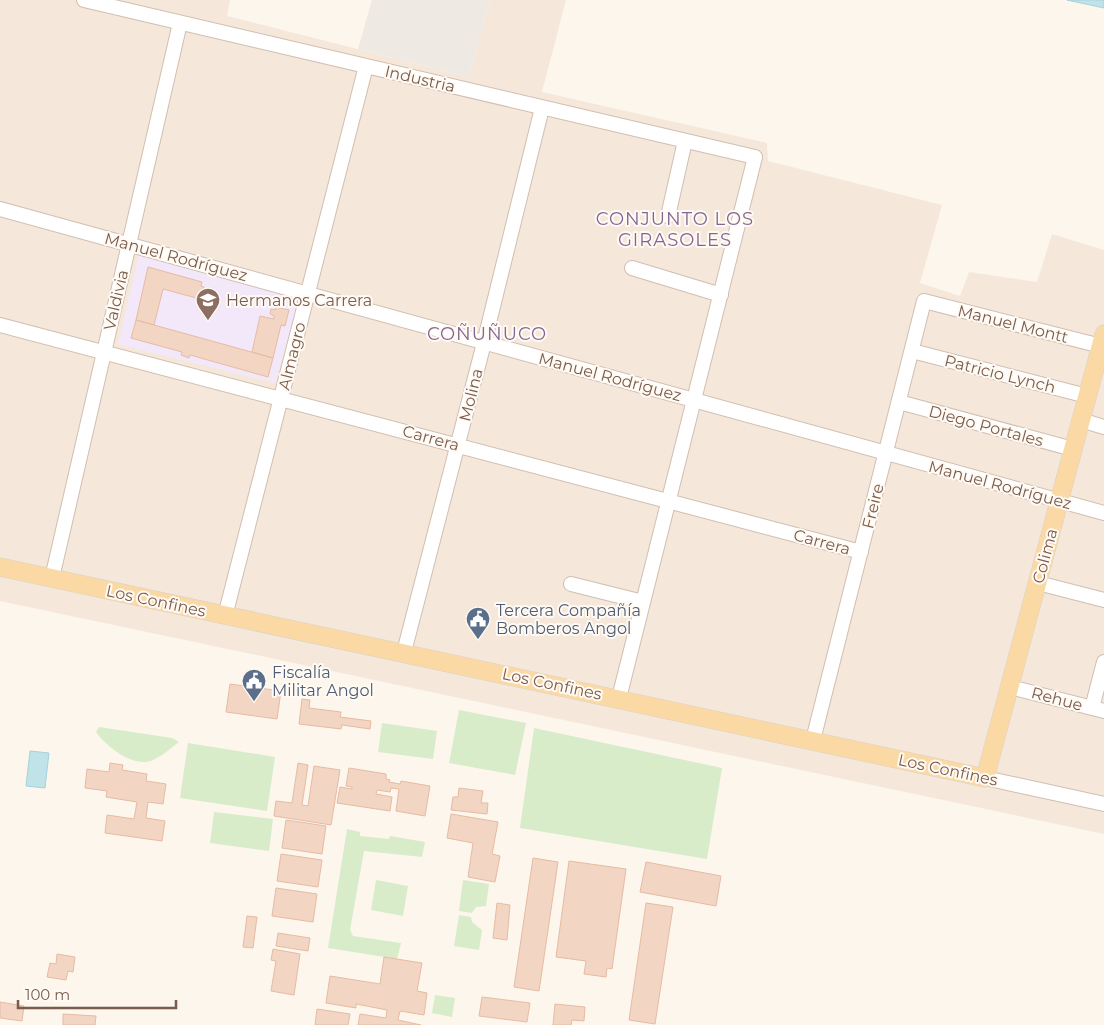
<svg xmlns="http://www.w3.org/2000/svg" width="1104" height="1025" viewBox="0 0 1104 1025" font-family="Montserrat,sans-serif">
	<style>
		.residential { fill: #f5e8da }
		.industrial { fill: #efe9e4 }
		.education { fill: #f3e8fa }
		.green { fill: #d8ecc9 }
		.water { fill: #bfe3e8; stroke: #a5d3da }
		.building { fill: #f3d5c3; stroke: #e6bba3 }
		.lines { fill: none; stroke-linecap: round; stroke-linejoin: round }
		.minor-casing { stroke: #d1beb0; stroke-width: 16 }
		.major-casing { stroke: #dad1cd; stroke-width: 19 }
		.minor { stroke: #fff; stroke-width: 14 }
		.major { stroke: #fbd9a5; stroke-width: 18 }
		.labels { text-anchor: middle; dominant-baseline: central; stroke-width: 4; stroke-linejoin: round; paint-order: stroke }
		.street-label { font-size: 16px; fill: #7a5c4d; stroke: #fffaf3 }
		.education-label { font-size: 16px; fill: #785e54; stroke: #fffaf3; text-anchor: start }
		.service-label { font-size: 16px; fill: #4e5e75; stroke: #fffaf3; text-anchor: start }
		.neighbourhood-label { font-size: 18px; letter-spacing: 1px; fill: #846695; stroke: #fffaf3 }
	</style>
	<rect width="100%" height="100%" fill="#fdf6ec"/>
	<path class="residential" d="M0 0H230L227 16 468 77 490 0H566L542 92 767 143 768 161 942 205 920 283 960 296 969 272 1037 282 1052 234 1104 250V834L0 601Z"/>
	<path class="industrial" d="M372 0H490L468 77 358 49Z"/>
	<path class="education" d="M139 255 300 298 275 383 118 344Z"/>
	<path class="green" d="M459 710 526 723 515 775 449 763Z
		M382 723 437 731 433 759 378 752Z
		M99 727 172 738 179 742C171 748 162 756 153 760 134 769 106 746 96 732Z
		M534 728 722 768 707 859 520 828Z
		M188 743 275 757 267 811 180 798Z
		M214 812 273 819 269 851 210 843Z
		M347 829 360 832V836L389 839 390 836 425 842 422 857 364 851 350 930 353 936 401 943 397 959 328 948Z
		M376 880 408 886 403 916 371 910Z
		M463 880 489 884 486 906 476 907 472 913 459 911Z
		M459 915 471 917 472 922 482 930 479 950 454 946Z
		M435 995 455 998 452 1017 432 1013Z"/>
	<path class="water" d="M1067 0H1104V8Z
		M30 751 49 753 45 788 26 786Z"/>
	<path class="building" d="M148 267 202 282 201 286 204 287 200 299 163 289 154 325 136 320Z
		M276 307 289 310 285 326 281 325 273 358 252 352 260 316 274 319V316L270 314 271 309 275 310Z
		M136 320 273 358 268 377 190 355 189 358 181 355 182 352 131 338Z
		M230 684 281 691 277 719 226 712Z
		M302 699 310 700 309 708 341 712 340 717 371 721 370 729 342 725 341 729 299 724Z
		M110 763 123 765 122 770 147 774 146 781 166 784 163 804 148 802 146 818 165 821 162 841 105 833 107 815 134 819 137 802 106 797 107 791 85 788 87 769 109 772Z
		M298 763 308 765 302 805 308 806 314 766 340 770 331 825 274 816 276 801 292 803Z
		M349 768 386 774V779L390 780 389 782 400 784 401 781 430 786 425 816 396 811 399 789 391 788 390 792 377 790 376 794 392 797 390 811 337 803 340 787 352 789V787L346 786Z
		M459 788 483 791 481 803H488L487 814 451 810 453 797H458Z
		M451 814 498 822 492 854 500 856 495 882 468 877 473 843 447 838Z
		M286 820 326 826 322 854 282 848Z
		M281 854 322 860 318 887 277 881Z
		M533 858 558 862 539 991 514 987Z
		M569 861 626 869 612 969 607 968 606 977 584 974 586 961 556 957Z
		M646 862 721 876 716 906 640 892Z
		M276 888 317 894 313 922 272 916Z
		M497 903 510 905 507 940 493 938Z
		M646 903 673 907 655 1024 629 1020Z
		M247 916 257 917 253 948 243 947Z
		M278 933 310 938 308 951 276 946Z
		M273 949 300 954 294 995 271 991 276 961 271 960Z
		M57 954 75 957 73 972 68 971 66 980 47 977 50 963 56 964Z
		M384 957 422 963 417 991 427 993 424 1015 400 1011 398 1020 421 1025H358L360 1014 386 1018 387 1010 356 1004V1008L326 1003 330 976 380 984Z
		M482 997 530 1003 527 1022 479 1016Z
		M0 1002 24 1006 22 1021 0 1018Z
		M555 1004 585 1007 584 1021 572 1020 571 1025H553Z
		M317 1009 350 1014 348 1025H315Z
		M63 1014 96 1016 95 1025H63Z"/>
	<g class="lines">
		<defs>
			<path id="minor" d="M84 0 755 157 619 698
				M0 209 1104 513
				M668 216 685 141
				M632 268 721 295
				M0 325 861 552
				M912 351 1087 396
				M899 402 1073 449
				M1081 420 1104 427
				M52 578 180 23
				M1038 583 1104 600
				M571 584 643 602
				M225 616 366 66
				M404 652 484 343 542 108
				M1010 687 1104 711
				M1092 708 1104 662
				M813 740 924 301 1101 346
				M985 778 1104 804"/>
			<path id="major" d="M0 567 985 778 1104 334"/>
		</defs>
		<use href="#minor" class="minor-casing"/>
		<use href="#major" class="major-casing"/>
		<use href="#minor" class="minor"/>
		<use href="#major" class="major"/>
	</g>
	<defs>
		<symbol id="school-pin" viewBox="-11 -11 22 30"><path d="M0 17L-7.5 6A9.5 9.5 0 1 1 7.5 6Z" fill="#8d6e63" stroke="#fffaf3"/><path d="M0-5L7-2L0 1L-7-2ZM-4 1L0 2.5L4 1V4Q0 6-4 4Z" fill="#fff"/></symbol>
		<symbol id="civic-pin" viewBox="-11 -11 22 30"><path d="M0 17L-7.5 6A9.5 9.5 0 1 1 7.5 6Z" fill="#5c6f8a" stroke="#fffaf3"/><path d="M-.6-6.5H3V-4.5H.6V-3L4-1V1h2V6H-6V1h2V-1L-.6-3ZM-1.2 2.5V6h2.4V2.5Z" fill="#fff"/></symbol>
	</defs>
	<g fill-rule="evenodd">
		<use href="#school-pin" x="194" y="286" width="28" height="38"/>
		<use href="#civic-pin" x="464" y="605" width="28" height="38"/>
		<use href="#civic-pin" x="240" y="667" width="28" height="38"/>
	</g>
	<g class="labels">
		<g class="street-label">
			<text transform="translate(420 79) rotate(13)">Industria</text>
			<text transform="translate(176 257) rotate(15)">Manuel Rodríguez</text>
			<text transform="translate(116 300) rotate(-77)">Valdivia</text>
			<text transform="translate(1013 324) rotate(14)">Manuel Montt</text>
			<text transform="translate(292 356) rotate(-76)">Almagro</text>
			<text transform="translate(1000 374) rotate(14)">Patricio Lynch</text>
			<text transform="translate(610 377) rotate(15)">Manuel Rodríguez</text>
			<text transform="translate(471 395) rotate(-76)">Molina</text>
			<text transform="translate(986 426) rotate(15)">Diego Portales</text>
			<text transform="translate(431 438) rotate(15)">Carrera</text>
			<text transform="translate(1000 485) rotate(15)">Manuel Rodríguez</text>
			<text transform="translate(873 506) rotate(-76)">Freire</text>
			<text transform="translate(822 542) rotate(15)">Carrera</text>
			<text transform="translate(1045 556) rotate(-75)">Colima</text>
			<text transform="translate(156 601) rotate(12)">Los Confines</text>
			<text transform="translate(552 684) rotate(12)">Los Confines</text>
			<text transform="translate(1057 699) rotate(15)">Rehue</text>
			<text transform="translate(948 770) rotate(12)">Los Confines</text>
		</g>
		<g class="education-label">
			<text x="226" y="300">Hermanos Carrera</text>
		</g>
		<g class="service-label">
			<text x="496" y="610">Tercera Compañía<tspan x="496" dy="18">Bomberos Angol</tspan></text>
			<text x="272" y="672">Fiscalía<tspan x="272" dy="18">Militar Angol</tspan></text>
		</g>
		<g class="neighbourhood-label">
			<text x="675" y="219">CONJUNTO LOS<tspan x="675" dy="21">GIRASOLES</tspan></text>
			<text x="487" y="334">COÑUÑUCO</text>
		</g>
	</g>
	<path d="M18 1000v8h158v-8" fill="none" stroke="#7a5c4d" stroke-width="2.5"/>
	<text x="25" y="1000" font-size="15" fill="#7a5c4d" stroke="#fffaf3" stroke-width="4" paint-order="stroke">100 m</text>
</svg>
